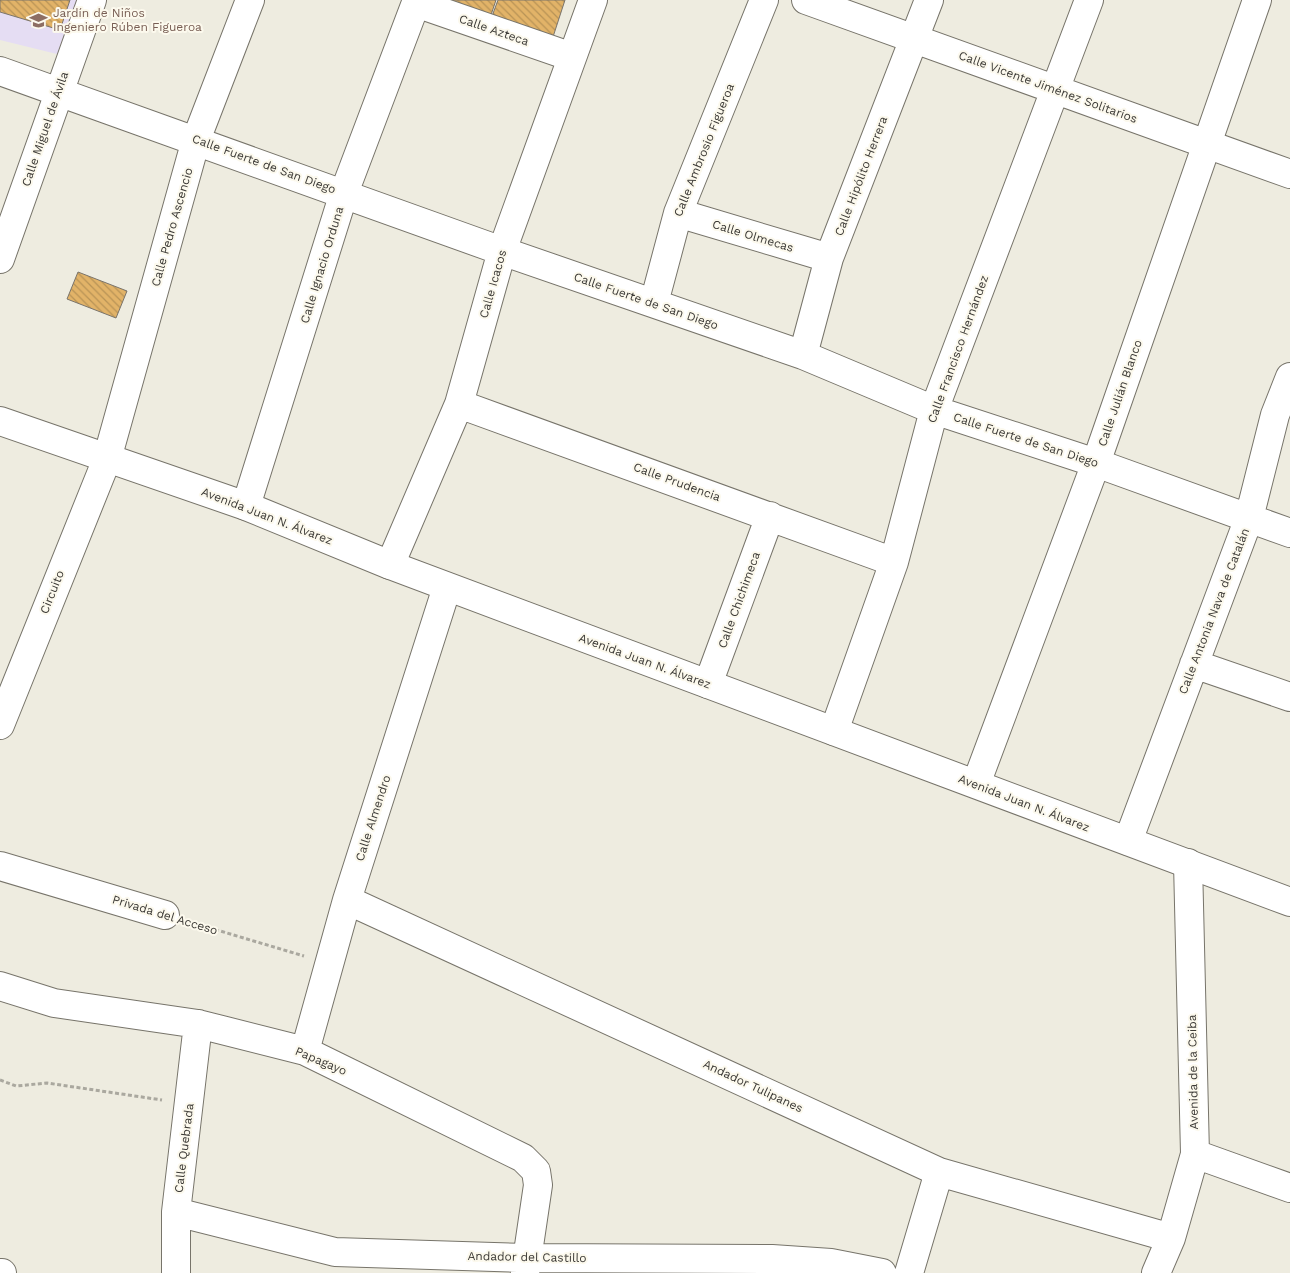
<svg xmlns="http://www.w3.org/2000/svg" width="1290" height="1273" viewBox="0 0 1290 1273" font-family="'Work Sans',sans-serif">
	<style>
		.education { fill: #e5ddf3 }
		.building { fill: url(#building-back-hatch); stroke: #7a746b }
		.lines { fill: none; stroke-linecap: round; stroke-linejoin: round }
		.minor-casing { stroke: #77746a; stroke-width: 30 }
		.major-casing { stroke: #77746a; stroke-width: 30 }
		.path { stroke: #aaa89f; stroke-width: 3; stroke-dasharray: 4 2.5; stroke-linecap: butt }
		.minor { stroke: #fff; stroke-width: 28 }
		.major { stroke: #fff; stroke-width: 28 }
		.labels { text-anchor: middle; dominant-baseline: central; stroke-width: 4; stroke-linejoin: round; paint-order: stroke }
		.education-label { font-size: 12px; fill: #785e54; stroke: #fcf9ed; text-anchor: start }
		.street-label { font-size: 12px; fill: #3c3a36; stroke: #fcf9ed }
	</style>
	<defs>
		<pattern id="building-back-hatch" width="6" height="6" patternUnits="userSpaceOnUse" patternTransform="scale(1.25)"><rect width="6" height="6" fill="#e2b368"/><path d="M-1 5l2 2M0 0l6 6M5-1l2 2" fill="none" stroke="#b89356"/></pattern>
	</defs>
	<rect width="100%" height="100%" fill="#eeece0"/>
	<path class="education" d="M0 0H86L65 56 0 40Z"/>
	<path class="building" d="M0 0H70L60 30 0 12Z
		M451 0H496L490 18 449 4Z
		M498 0H565L552 40 491 19Z
		M78 272 127 291 116 318 67 299Z"/>
	<g class="lines">
		<defs>
			<path id="minor" d="M806 0 1290 174
				M416 3 572 57
				M0 71 502 251 803 355 934 410 1096 463 1290 533
				M678 213 829 258
				M0 259 92 0
				M654 303 678 213 764 0
				M803 355 829 258 929 0
				M459 404 894 562
				M246 506 344 193 417 0
				M390 565 459 404 502 251 593 0
				M1194 664 1290 697
				M708 684 770 516
				M0 725 107 459 196 140 250 0
				M834 731 894 562 934 410 1089 0
				M1128 841 1249 518 1275 415 1290 377
				M0 866 165 915
				M347 900 939 1172 1171 1238
				M0 986 54 1003 198 1024 305 1051 523 1158 536 1171 538 1185 525 1273
				M305 1051 347 900 447 587
				M1195 1154 1290 1188
				M176 1212 335 1252 527 1258 772 1259 831 1263 882 1273
				M0 1273H2
				M176 1273V1212L198 1024
				M909 1273 939 1172
				M1156 1273 1171 1238 1195 1154 1188 863"/>
			<path id="major" d="M0 421 246 506 390 565 1290 902
				M976 784 1096 463 1257 0"/>
		</defs>
		<use href="#minor" class="minor-casing"/>
		<use href="#major" class="major-casing"/>
		<path class="path" d="M190 922 304 956
			M0 1080 16 1086 47 1083 162 1100"/>
		<use href="#minor" class="minor"/>
		<use href="#major" class="major"/>
	</g>
	<defs>
		<symbol id="school-bare" viewBox="-9 -9 18 18"><path d="M0-5L7-2L0 1L-7-2ZM-4 1L0 2.5L4 1V4Q0 6-4 4Z" fill="#8d6e63" stroke="#fcf9ed" stroke-width="2.5" paint-order="stroke"/></symbol>
	</defs>
	<g fill-rule="evenodd">
		<use href="#school-bare" x="26" y="8" width="25" height="25"/>
	</g>
	<g class="labels">
		<g class="education-label">
			<text x="53" y="13">Jardín de Niños<tspan x="53" dy="14">Ingeniero Rúben Figueroa</tspan></text>
		</g>
		<g class="street-label">
			<text transform="translate(494 30) rotate(19)">Calle Azteca</text>
			<text transform="translate(1048 87) rotate(20)">Calle Vicente Jiménez Solitarios</text>
			<text transform="translate(45 129) rotate(-71)">Calle Miguel de Ávila</text>
			<text transform="translate(704 150) rotate(-68)">Calle Ambrosio Figueroa</text>
			<text transform="translate(264 164) rotate(20)">Calle Fuerte de San Diego</text>
			<text transform="translate(861 176) rotate(-69)">Calle Hipólito Herrera</text>
			<text transform="translate(172 227) rotate(-74)">Calle Pedro Ascencio</text>
			<text transform="translate(753 236) rotate(17)">Calle Olmecas</text>
			<text transform="translate(322 265) rotate(-73)">Calle Ignacio Orduna</text>
			<text transform="translate(493 284) rotate(-74)">Calle Icacos</text>
			<text transform="translate(646 301) rotate(19)">Calle Fuerte de San Diego</text>
			<text transform="translate(958 349) rotate(-70)">Calle Francisco Hernández</text>
			<text transform="translate(1120 393) rotate(-71)">Calle Julián Blanco</text>
			<text transform="translate(1026 440) rotate(18)">Calle Fuerte de San Diego</text>
			<text transform="translate(677 482) rotate(20)">Calle Prudencia</text>
			<text transform="translate(267 516) rotate(21)">Avenida Juan N. Álvarez</text>
			<text transform="translate(52 592) rotate(-68)">Circuito</text>
			<text transform="translate(739 600) rotate(-70)">Calle Chichimeca</text>
			<text transform="translate(1214 611) rotate(-69)">Calle Antonia Nava de Catalán</text>
			<text transform="translate(645 661) rotate(20)">Avenida Juan N. Álvarez</text>
			<text transform="translate(1024 803) rotate(21)">Avenida Juan N. Álvarez</text>
			<text transform="translate(373 818) rotate(-72)">Calle Almendro</text>
			<text transform="translate(165 915) rotate(17)">Privada del Acceso</text>
			<text transform="translate(321 1061) rotate(23)">Papagayo</text>
			<text transform="translate(1193 1072) rotate(-91)">Avenida de la Ceiba</text>
			<text transform="translate(753 1086) rotate(25)">Andador Tulipanes</text>
			<text transform="translate(184 1148) rotate(-83)">Calle Quebrada</text>
			<text transform="translate(527 1257) rotate(1)">Andador del Castillo</text>
		</g>
	</g>
</svg>
